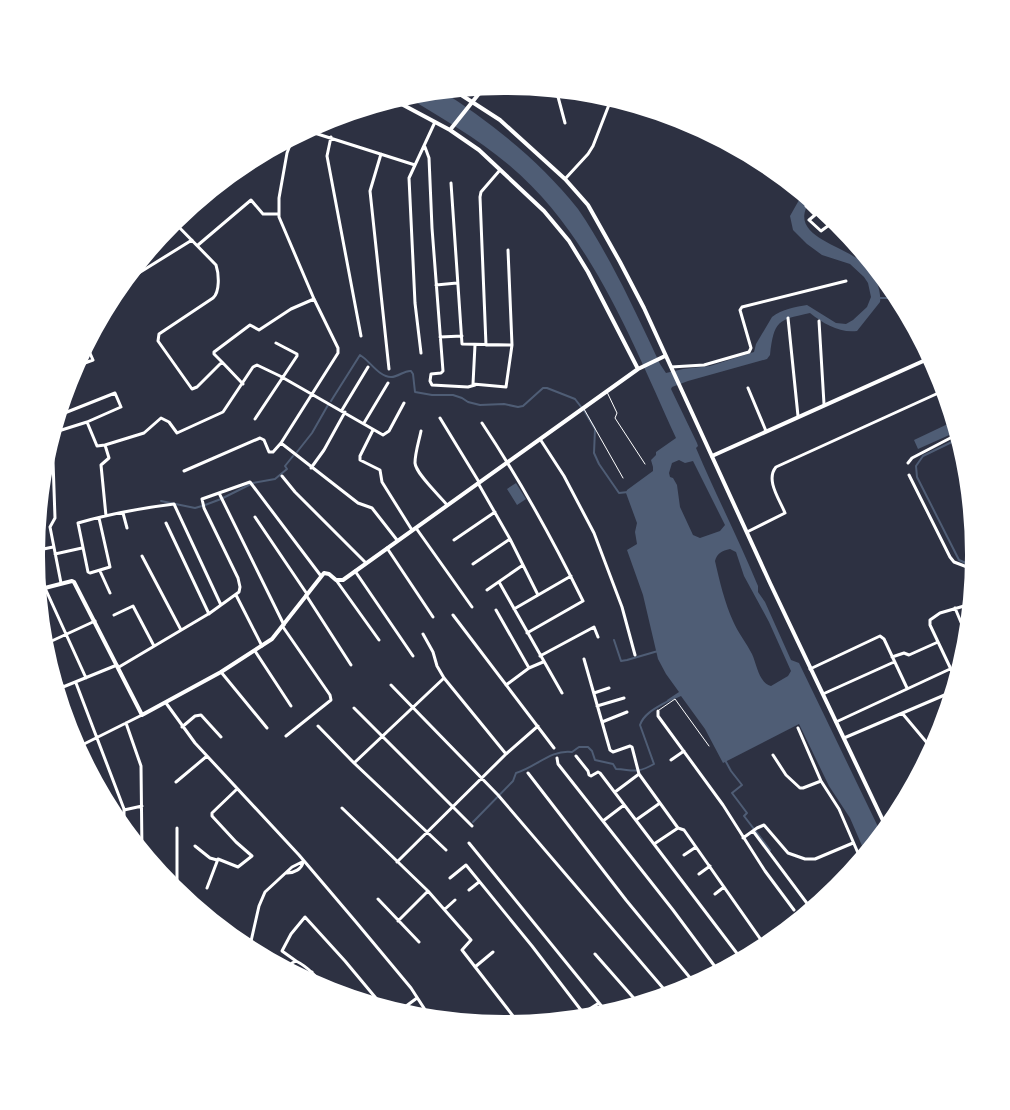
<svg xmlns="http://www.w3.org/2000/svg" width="1010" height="1110" viewBox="0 0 1010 1110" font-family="'Nunito Sans',sans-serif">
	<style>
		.water { fill: #4f5d75; fill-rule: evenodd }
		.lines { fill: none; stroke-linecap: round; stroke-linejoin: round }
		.stream { stroke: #4f5d75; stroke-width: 2 }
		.service { stroke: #fff; stroke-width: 1 }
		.minor { stroke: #fff; stroke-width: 3 }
		.tertiary { stroke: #fff; stroke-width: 4 }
		.secondary { stroke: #fff; stroke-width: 4 }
		.rim { fill: none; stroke: #fff; stroke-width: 6 }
	</style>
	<rect width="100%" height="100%" fill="#2d3142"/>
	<path class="water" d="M440 90C491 122 541 162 578 209 590 226 600 244 610 262 628 295 644 330 660 364L666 373 683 369 710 366 754 352 756 344 772 317C782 309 796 307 807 305L836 323 846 324 853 320 867 307 871 297 868 283 864 277 850 264 822 255 807 244 793 230 790 216 803 193 811 200C787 232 833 243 853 256 857 259 864 259 867 263 874 270 882 293 880 302L857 331C839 333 824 324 810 313 778 320 774 320 770 355L767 359 688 381 672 387 671 389 697 443 698 446 696 448C716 495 739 540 758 586V592L765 602 791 660 799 663 882 835 866 855 850 818 829 786 799 724 723 763 705 729 681 696 668 702 667 700 679 692 666 674 658 659 643 595 627 550 637 544 635 532 637 523 626 493 627 490 653 471V467L651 460 656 455V452L676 438C632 342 592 235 509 165 477 138 440 117 404 95L413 93ZM679 460 685 463 693 461 725 525 720 531 700 538 693 535 680 507 677 485 673 478 670 477 669 473 672 463ZM730 549 736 552 744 576 769 622 791 671 788 676 771 686C759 683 757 665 752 654 746 642 738 633 733 621 725 604 719 579 715 561 717 553 722 551 730 549Z
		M952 422 956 432 918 449 914 440Z
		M516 483 526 499 517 505 507 489Z"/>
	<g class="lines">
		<path class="stream" d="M880 298H900
			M331 401 360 355C370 361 379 377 391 377 399 377 404 370 411 371L413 374 415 392 432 395H453L462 398 468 402 480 405 504 404 518 407 523 406 543 388H547L575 399 585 412 595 429 594 453 599 464 619 493 628 492
			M960 438 923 456 916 466 917 477 959 560 975 567
			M297 452 312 433 328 405
			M253 483 275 479 287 469 285 466 293 456
			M223 498 251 484
			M161 501 195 508 202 506
			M205 505 221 499
			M614 640 621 661 627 660 658 651
			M725 760 731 771 742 785 732 793 747 813 744 816 770 850
			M473 822 513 781 516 773C535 768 551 749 572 752L579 747H588L592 751 595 760 613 764 616 769C634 770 636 774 654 764L640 725C644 713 658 707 668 701"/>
		<path class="service" d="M607 392 617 413 615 418 645 464
			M584 409 623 478
			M659 710 675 699 709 746"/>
		<path class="minor" d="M563 90 557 93 565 123
			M305 130 415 165
			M331 137 327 156 361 336
			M425 147 429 158 432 228 443 371 441 373 431 374 430 381 432 385 468 387 475 385
			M381 154 370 191 389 369
			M565 179 588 154 593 146 612 97
			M451 183 462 344 512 345
			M806 206 815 215 809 220 821 231 836 220
			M173 221 216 265C219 274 220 292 213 298L159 334 158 341 192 389 197 387 222 362 243 384
			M198 245 251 200 263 214H278
			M121 284 192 240
			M436 285 457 283
			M788 318 798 416
			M819 321 824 404
			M440 337 462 336
			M475 345 473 384 506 387 512 345 508 250
			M486 345 480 197 481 192 500 170
			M421 353 415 303 409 178 435 122
			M222 362 214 354V352L250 325 259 330 291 309 314 299
			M74 367 93 360 86 344
			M671 367 704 365 749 352 751 348 740 310 742 307 846 281
			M748 388 766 431
			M342 410 368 367
			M440 418 479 482
			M255 419 297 356V354L276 343
			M87 422 97 446 105 445
			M364 423 388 383
			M482 423C520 480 553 540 583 601L527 633
			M373 430 360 456V460L380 470 382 482 412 530
			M421 431C419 441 415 453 415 463 416 474 439 495 447 505
			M52 432 55 518 50 527 61 583
			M52 433 87 422 121 407 115 393 57 416
			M540 439 564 476 594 533 622 607 635 655
			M281 443 358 503 372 508 397 540
			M908 463 912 458 958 434
			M311 468 324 450 345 412
			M184 471 260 438 264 440 269 452H273L281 443 338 353V348L314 299 279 217V198L287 153 293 137
			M909 475 950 557 954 562 975 570
			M282 476 295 492 366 563
			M478 483 510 539 538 595
			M219 493 284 625
			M123 513 127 528
			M106 516 101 465 109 458 105 445 144 433 161 418 169 422 177 433 223 412 253 367 257 365 280 376 383 435 389 431 404 403
			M255 517 307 594
			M99 518 110 567 90 573 88 572 78 523C109 514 142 508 174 504L221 605
			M166 523 209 614
			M416 528 472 607
			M747 532 785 513C780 500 765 480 776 467L945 390
			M454 540 495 512
			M387 548 433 617
			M34 551 53 547
			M55 554 82 548
			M142 556 181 630
			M473 564 510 539
			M100 571 110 593
			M355 571 413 656
			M336 580 379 640
			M499 582 562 693
			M45 588 86 678
			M487 590 523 565
			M236 595 262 646
			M306 595 351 665
			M955 608 968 639
			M514 609 571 576
			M496 610 529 668 506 685
			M114 615 133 606 154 646
			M453 615 554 748
			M283 627 330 695 331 700 286 736
			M423 634 433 652 437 666 444 678 506 754
			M42 643 63 687 117 665
			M43 645 95 621
			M255 651 291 706
			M540 656 594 627 598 637
			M892 657 904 653 909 655 938 642
			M584 659 610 750 613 752 630 746 632 747 639 774 678 828 684 830 766 947
			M119 667 210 613 239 592 240 587 238 578 204 508 202 499 250 482 321 576
			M529 668 543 662
			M810 669 880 636 884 639 907 688
			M221 672 267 728
			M957 682 930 625V620L940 613 971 604
			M76 683 124 809V830
			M391 685 498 795 669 995
			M55 687 61 684
			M594 693 609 688
			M823 694 894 662
			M166 703 195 743 299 855 356 922 411 988 431 1019
			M597 706 624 698
			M354 708 472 826
			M658 711V716L723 805 765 871 794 910
			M902 713 933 750
			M64 717 67 716 69 718 101 795
			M602 722 627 712
			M836 722 950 669
			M126 723 141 766 142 852
			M318 726 354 763 446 850
			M182 727 195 716 201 715 221 737
			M798 728 821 781 839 809 861 860
			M844 738 954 691
			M76 748 142 715
			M773 755 786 775 800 788H803L821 781
			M576 756 588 771 589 775 591 776 598 772 600 773 742 960
			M557 758 558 764 673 910 719 972
			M671 760 684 751
			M354 763 444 678
			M528 773 626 900 696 985
			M176 782 207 756
			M615 792 639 774
			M342 808 428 891 471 940 462 950 520 1025
			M124 810 142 806
			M636 820 660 803
			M603 821 624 805
			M177 828V893
			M753 831 812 910
			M743 838 757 828 764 825 788 853 805 859H815L853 843
			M469 843 608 1014
			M654 844 678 828
			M195 846 210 858 217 860
			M684 855 696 847
			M397 862 506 754 538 726
			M287 873C294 873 302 869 303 862
			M699 874 710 866
			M450 878 466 865 532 946 587 1018
			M207 888 218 859 238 867 252 856 236 842 212 816V813L237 789
			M469 890 479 882
			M715 894 724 887
			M378 899 419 942
			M445 909 455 900
			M398 921 428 891
			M249 950 259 906 265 892 292 867 304 861
			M595 954 639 1004
			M296 961 282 951 291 934 305 917 345 961 385 1009
			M475 967 493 952
			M287 970 292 963 296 961C310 968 319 980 328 991
			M307 981 312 972
			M398 1012 417 998
			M583 1013 599 1003"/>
		<path class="tertiary" d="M392 99 450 130 479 150 544 211 569 241 588 272 638 369
			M450 130 485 86
			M919 335 930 358 934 362
			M712 456 930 358
			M37 590 72 581 74 582 142 715 221 672 272 639 324 573 329 574 336 580H343L638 369 665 356"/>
		<path class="secondary" d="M452 89 500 120 565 179 588 205 620 262 644 308 770 583 887 829"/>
	</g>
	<path d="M0 0H1010V1110H0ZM504 92H506A462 462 0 0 1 968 554V556A462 462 0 0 1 506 1018H504A462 462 0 0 1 42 556V554A462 462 0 0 1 504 92Z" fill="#fff" fill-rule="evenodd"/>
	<path class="rim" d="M504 92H506A462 462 0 0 1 968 554V556A462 462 0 0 1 506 1018H504A462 462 0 0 1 42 556V554A462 462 0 0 1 504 92Z"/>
</svg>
